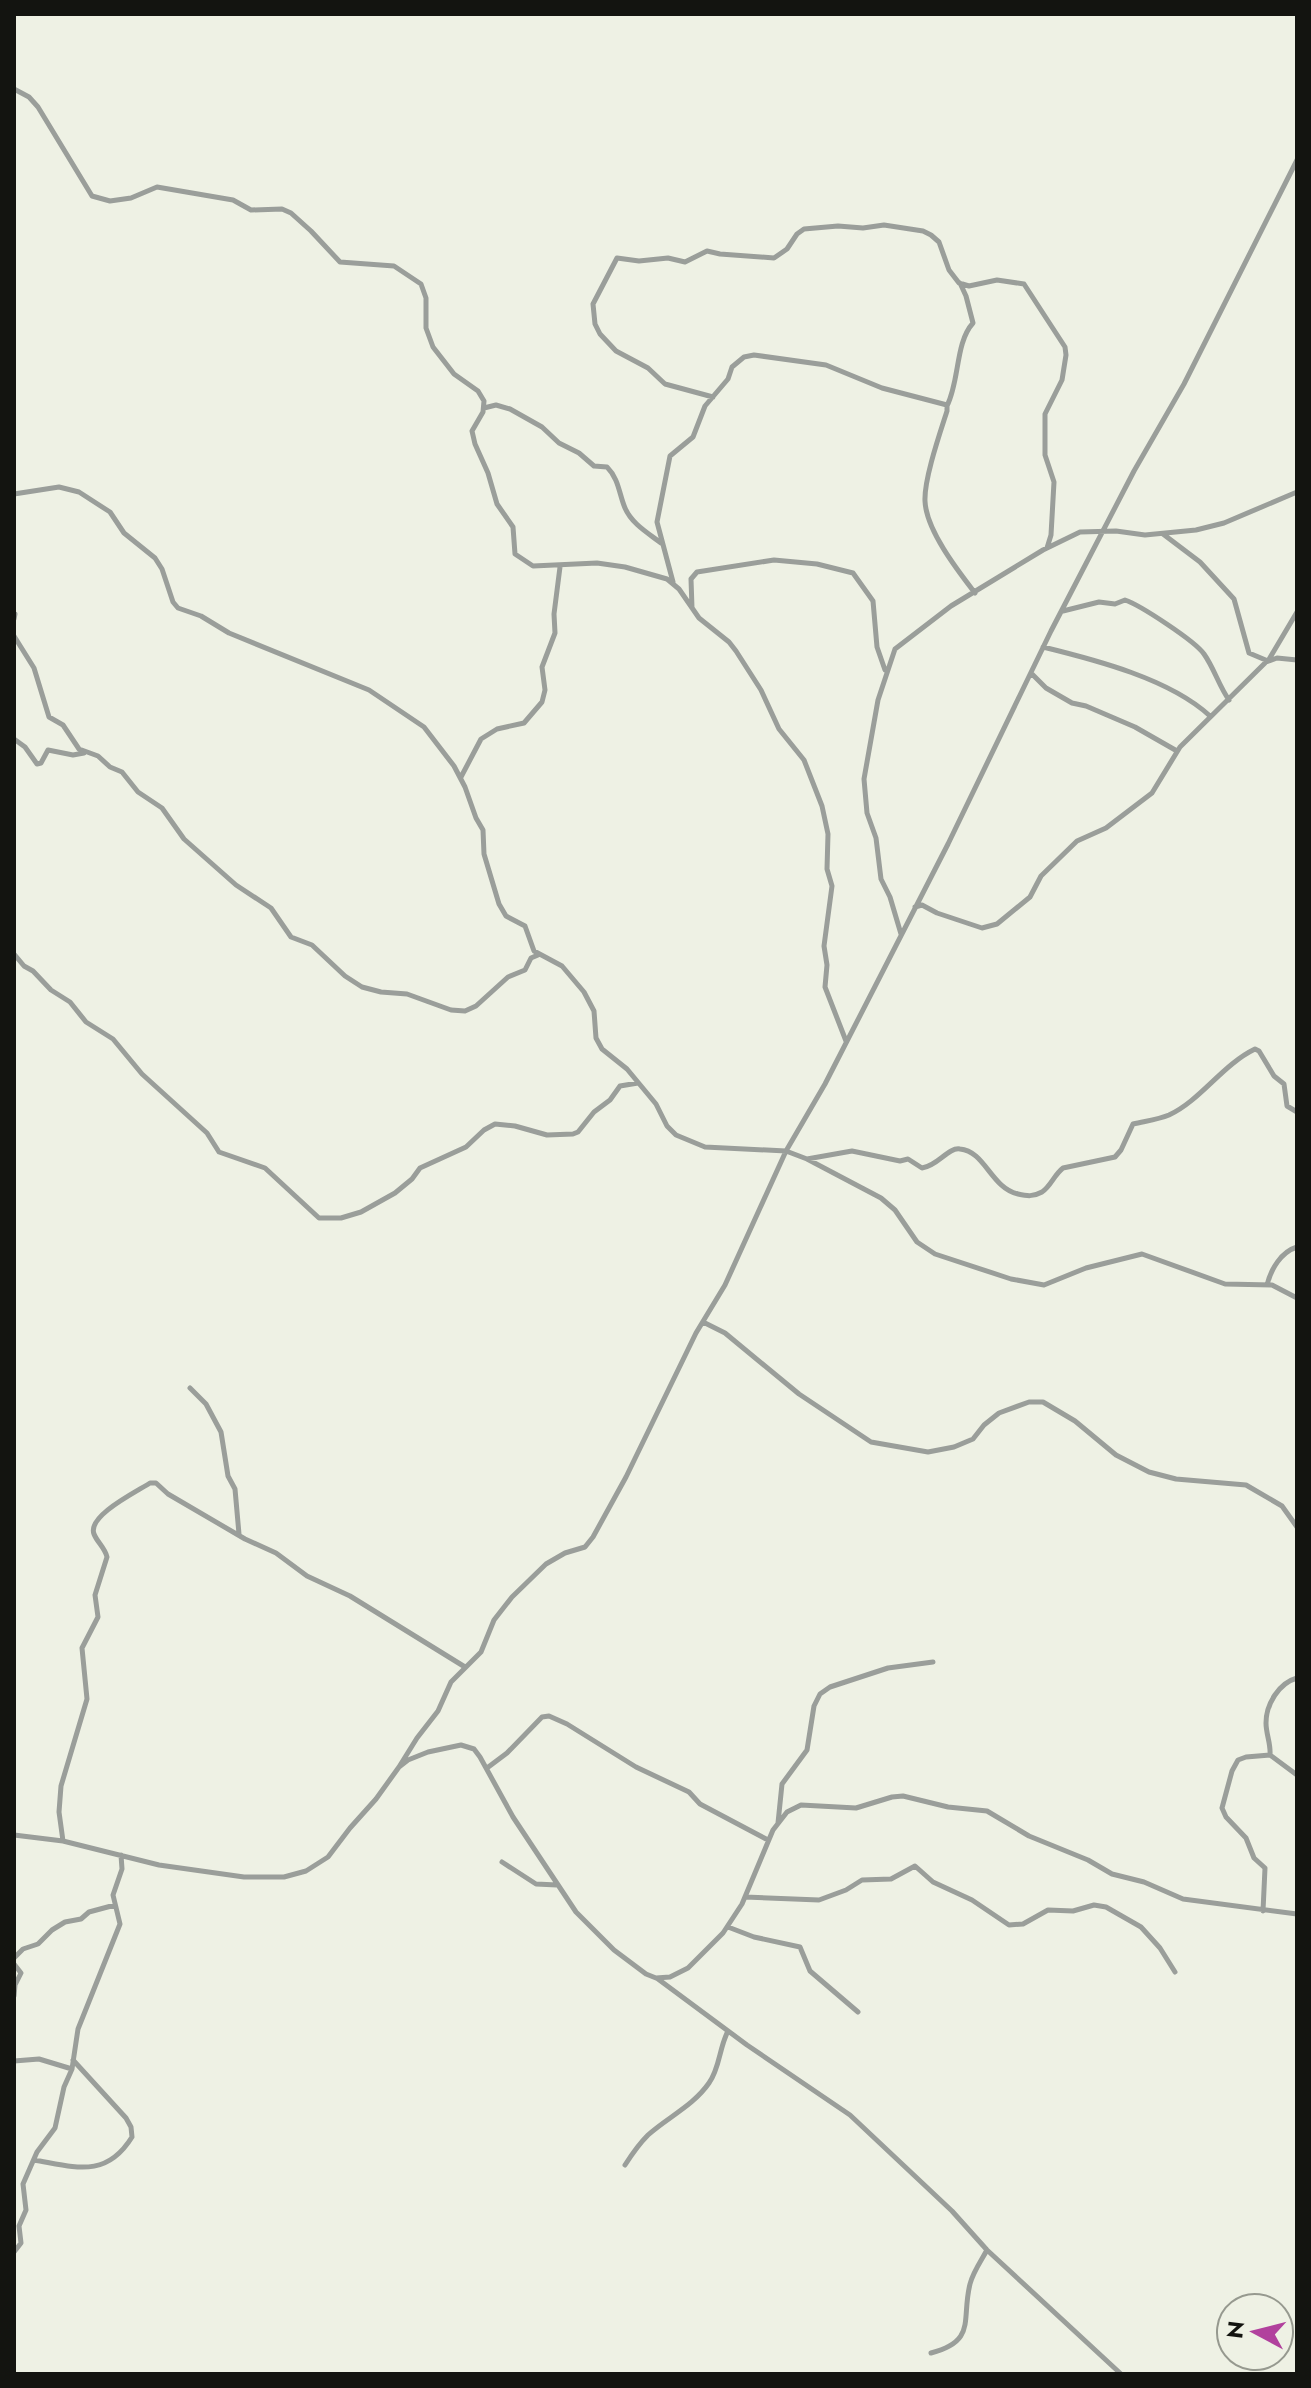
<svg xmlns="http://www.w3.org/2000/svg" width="1311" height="2388" viewBox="0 0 1311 2388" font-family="Jost,sans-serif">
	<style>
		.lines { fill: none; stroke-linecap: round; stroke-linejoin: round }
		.minor { stroke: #9a9e9a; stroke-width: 5 }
	</style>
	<rect width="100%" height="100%" fill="#eef1e4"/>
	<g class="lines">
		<path class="minor" d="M14 89 29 97 38 107 92 196 110 201 131 198 157 187 233 200 251 210 282 209 291 213 311 231 340 262 394 266 421 284 426 298V328L433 347 454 374 478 391 484 401 483 412 472 431 475 444 488 473 497 504 513 527 515 554 533 566 597 563 625 567 667 579 679 589 699 618 729 642 736 651 761 690 779 729 804 760 822 806 828 834 827 869 832 886 824 946 827 965 825 987 846 1041
			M713 397 665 384 648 368 616 351 600 334 595 324 593 304 617 258 639 261 668 258 685 262 707 251 720 254 774 258 787 249 797 234 804 229 838 226 863 228 884 225 923 231 931 235 939 242 949 270 959 283 969 286 997 280 1024 284 1065 347 1066 355 1062 380 1045 414V455L1054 482 1051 535 1047 548
			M947 406C960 380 955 343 973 323L966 296 960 283
			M484 408 496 405 510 409 542 427 559 443 579 453 594 466 607 467C619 479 619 494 625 508 632 524 648 533 661 543
			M14 494 59 487 79 492 110 512 124 533 155 558 162 569 173 602 178 608 201 616 229 633 369 690 424 727 454 766 465 787 476 818 483 830 484 854 499 904 506 916 525 926 534 951 562 966 584 992 594 1011 596 1038 602 1049 627 1069 656 1104 667 1126 676 1135 705 1147 786 1151 807 1159 881 1198 895 1210 917 1242 935 1254 1011 1279 1044 1285 1086 1268 1142 1254 1225 1284 1272 1285 1297 1298
			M1163 534 1200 562 1234 599 1249 653 1268 661 1297 612
			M673 582 657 522 670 456 693 437 705 406 728 379 732 367 744 357 754 355 826 365 882 388 947 405V411C940 433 924 479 925 501 926 530 958 571 975 593
			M692 608 691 579 697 572 774 560 817 564 853 573 873 601 877 647 885 670
			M1063 611 1099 602 1115 604 1125 600C1140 605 1195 641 1204 654 1214 668 1219 686 1229 700
			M14 619 15 614
			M14 636 34 668 49 717 63 725 79 749 98 756 110 767 122 772 138 792 162 808 184 839 236 885 271 908 291 937 312 945 345 976 362 987 381 992 407 994 451 1010 465 1011 476 1006 508 977 525 970 531 958 538 955
			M1043 647C1096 660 1170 679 1210 716
			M1031 673 1046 688 1072 703 1086 706 1135 727 1177 751
			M14 739 25 747 37 764 41 763 48 750 73 755 84 753
			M461 777 481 739 497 729 524 723 542 702 545 690 542 667 555 633 554 614 560 567
			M915 907 922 905 937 913 982 928 997 924 1030 897 1041 876 1077 841 1106 828 1152 793 1180 747 1266 662 1277 658 1297 660
			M901 934 890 897 881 879 876 838 867 813 864 779 878 700 895 649 951 606 1043 550 1080 532 1116 531 1145 535 1196 530 1224 523 1297 492
			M14 954 24 966 33 971 51 990 70 1002 86 1022 113 1039 142 1074 207 1133 219 1152 265 1168 319 1218H341L361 1212 395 1193 412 1179 420 1168 466 1147 484 1130 495 1124 515 1126 547 1135 573 1134 578 1132 594 1112 610 1100 620 1086 638 1083
			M807 1159 852 1151 900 1161 908 1159 922 1168C938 1166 948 1147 960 1149 985 1151 991 1188 1018 1194 1027 1196 1033 1197 1042 1192 1051 1186 1054 1175 1063 1168L1115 1157 1121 1150 1133 1124C1145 1121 1157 1120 1169 1115 1201 1100 1222 1065 1255 1049L1259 1051 1274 1076 1284 1084 1287 1106 1297 1112
			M1267 1285C1271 1269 1281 1252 1297 1247
			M703 1322 725 1333 799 1394 871 1442 928 1452 954 1447 973 1439 984 1425 999 1413 1029 1402H1043L1075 1421 1116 1455 1149 1472 1176 1479 1246 1485 1282 1506 1297 1527
			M190 1388 206 1404 221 1432 228 1476 235 1489 239 1534
			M1270 1755 1297 1775
			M399 1767 417 1738 438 1711 451 1682 481 1652 494 1620 512 1597 546 1564 565 1553 585 1547 593 1537 626 1477 696 1333 725 1285 786 1151 825 1084 948 844 1051 631 1134 471 1184 384 1297 160
			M487 1768 507 1753 542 1717 549 1716 567 1724 636 1767 689 1792 700 1804 768 1840
			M778 1823 782 1784 807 1750 814 1706 820 1694 830 1687 888 1668 933 1662
			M14 1835 63 1841 159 1865 244 1877H284L306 1871 328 1857 350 1828 376 1799 399 1767 408 1760 428 1752 461 1745 474 1749 480 1757 513 1817 576 1912 614 1950 646 1974 656 1978 670 1977 688 1968 723 1933 742 1904 773 1830 787 1812 801 1805 856 1808 892 1797 903 1796 948 1807 987 1811 1029 1836 1088 1860 1112 1874 1144 1882 1183 1899 1297 1914
			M63 1841 59 1812 61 1786 87 1699 82 1648 98 1617 95 1595 107 1557C105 1548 97 1542 94 1534 87 1516 136 1492 150 1483H156L168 1494 245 1539 276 1553 307 1576 350 1596 465 1667
			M502 1862 536 1884 557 1885
			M745 1897 819 1900 846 1890 862 1880 891 1879 915 1866 933 1882 972 1900 1009 1925 1023 1924 1048 1910 1073 1911 1094 1905 1106 1907 1141 1927 1160 1948 1175 1972
			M1263 1911 1265 1868 1254 1858 1246 1838 1226 1817 1222 1808 1232 1771 1238 1760 1246 1757 1270 1755C1271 1744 1266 1734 1266 1723 1266 1704 1279 1683 1297 1678
			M728 1927 754 1937 800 1947 810 1971 858 2012
			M14 1958 23 1949 38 1944 52 1930 65 1922 81 1919 89 1912 115 1905
			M14 1964 21 1973 15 1985 14 1996
			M658 1979 747 2045 850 2115 952 2211 987 2250 1121 2374
			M14 2061 39 2059 72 2069
			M34 2160C75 2167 106 2179 132 2137L131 2127 126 2118 73 2060
			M625 2165C632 2154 639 2144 648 2135 668 2117 693 2106 709 2083 720 2068 719 2048 728 2031
			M14 2252 21 2243 19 2226 26 2210 23 2184 37 2152 55 2128 64 2087 72 2069 78 2029 120 1924 113 1895 122 1869 121 1855
			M931 2353C977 2341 961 2320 970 2284 973 2272 981 2261 987 2250"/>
	</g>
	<rect width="1311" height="2388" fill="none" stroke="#131410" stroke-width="32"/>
	<g transform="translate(1255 2332) rotate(277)"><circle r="38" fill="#eef1e4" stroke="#96998f" stroke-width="2"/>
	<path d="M0-6L14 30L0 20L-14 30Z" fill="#b1419d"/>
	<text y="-12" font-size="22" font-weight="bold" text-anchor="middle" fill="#131410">N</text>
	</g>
</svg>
